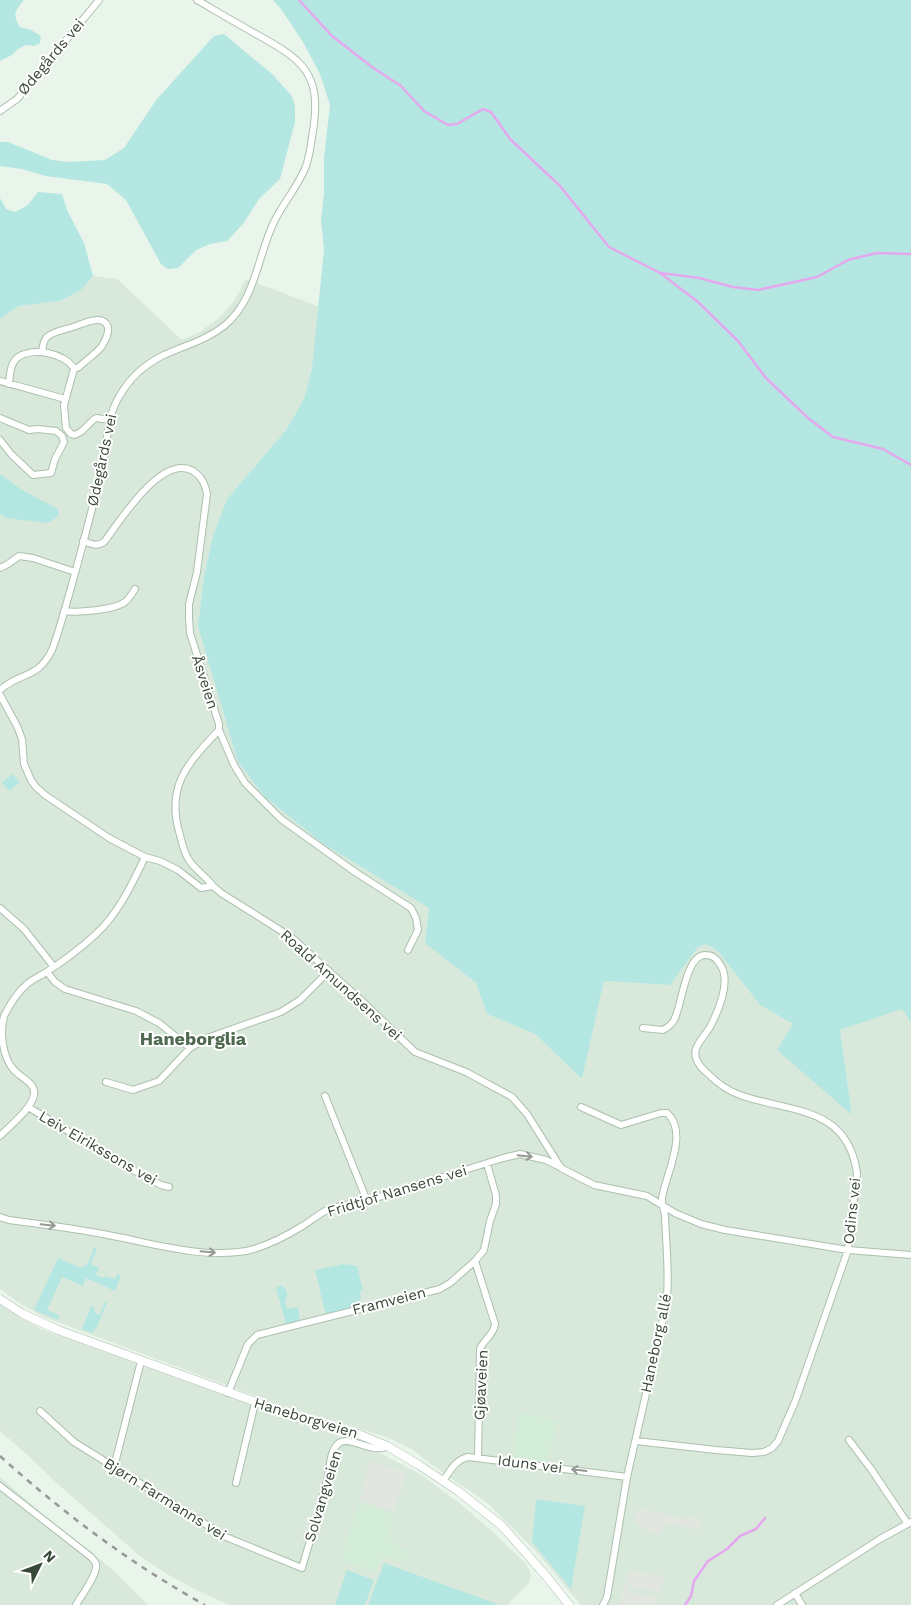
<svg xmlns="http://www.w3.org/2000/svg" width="911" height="1605" viewBox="0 0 911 1605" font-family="'Work Sans',sans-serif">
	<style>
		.residential { fill: #d8e8da }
		.education { fill: #d4edd8 }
		.green { fill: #b4e7e1 }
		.parking { fill: #e1e6e1 }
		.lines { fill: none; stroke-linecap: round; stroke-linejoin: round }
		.stream { stroke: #e4a8ef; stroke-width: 2.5 }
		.minor-casing { stroke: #acc0ae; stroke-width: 8 }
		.tertiary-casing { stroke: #acc0ae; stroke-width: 9 }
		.minor { stroke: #fff; stroke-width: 6 }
		.tertiary { stroke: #fff; stroke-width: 8 }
		.rail { stroke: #989898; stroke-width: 2.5; stroke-dasharray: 6 6; stroke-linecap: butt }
		.oneway { stroke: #929a92 }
		.labels { text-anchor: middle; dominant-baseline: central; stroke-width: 4; stroke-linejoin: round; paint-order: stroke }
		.street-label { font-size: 15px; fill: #384838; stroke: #fff }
		.quarter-label { font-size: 18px; font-weight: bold; fill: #4f6a50; stroke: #fff }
	</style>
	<rect width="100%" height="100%" fill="#e9f4eb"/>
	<path class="residential" d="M93 276 117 279 182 340 200 332 220 317 234 301 246 279 320 307 312 368 304 399 286 430 227 499 213 536 204 576 198 626 265 797 322 843 429 908 425 943 476 983 487 1014 535 1034 582 1079 604 981 670 985 698 947 706 944 717 950 760 1005 793 1024 852 1114 840 1030 902 1008 911 1022V1605H581L536 1551 485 1501 443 1473 413 1450 387 1437 282 1406 44 1317 18 1302 0 1289V514L6 518 24 491 0 474V319L19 306 60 301 81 290Z
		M0 1304 21 1318 41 1329 366 1446 420 1474 463 1506 495 1534 523 1561 529 1569 531 1576 528 1584 507 1605H229L194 1589 167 1574 140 1556 59 1485 22 1450 0 1431Z
		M0 1477 32 1505 113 1570 148 1605H0Z"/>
	<path class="education" d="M518 1412 558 1420 547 1464 513 1461Z
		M358 1502 392 1513 389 1538 393 1544 408 1550 406 1563 384 1556 376 1571 341 1561Z"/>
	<path class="green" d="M0 0H24C15 11 12 14 20 27L31 30 41 36 40 43 34 46 26 45 18 49 12 55 0 61Z
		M273 0H911V1022L902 1009 840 1030 852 1115 777 1050 793 1024 760 1005 717 950 706 944 698 947 670 985 604 981 582 1079 535 1034 487 1014 476 983 425 943 429 908 322 843 265 797 238 762 198 626 204 576 213 536 227 499 286 430 304 399 312 368 324 250 321 220 324 193V158L330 105 320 74 303 42 281 9Z
		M224 34 272 74 291 95 295 105V122L280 179 259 199 243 224 227 241 210 244 196 250 178 268 168 269 161 264 126 200 107 184 46 176 22 169 0 166V142H8L52 160 68 162 105 160 124 148 157 99 214 36Z
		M38 192 62 194 67 210 84 243 93 276 81 290 60 301 19 306 0 319V198L6 209 15 212 28 205Z
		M0 474 24 491 58 509V516L48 523 6 518 0 514Z
		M12 774 20 782 10 791 2 783Z
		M94 1247 97 1249 91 1264 99 1268 96 1275 104 1278 105 1276 115 1279 117 1274 121 1276 115 1291 86 1278 83 1286 62 1277 47 1310 59 1315 58 1320 34 1310 58 1258 81 1268C90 1266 91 1255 94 1247Z
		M344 1264 357 1266 363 1290 360 1291 361 1299 357 1302 358 1307 326 1315 315 1270Z
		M281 1285 287 1291V1298L285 1300 287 1309 298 1307 300 1321 286 1324 276 1288Z
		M105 1301 107 1303 96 1329H94L93 1333 82 1329 91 1306 95 1308 94 1312 100 1315Z
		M536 1499 585 1506 571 1589 532 1542Z
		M384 1563 497 1604V1605H368Z
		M347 1570 374 1580 365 1605H335Z"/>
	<path class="parking" d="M371 1461 406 1472 394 1511 359 1501Z
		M640 1508 683 1519 690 1516 697 1519 702 1527 698 1529 664 1523 661 1535 647 1530 636 1523 634 1519Z
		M628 1571 664 1576 660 1592 629 1587V1592L658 1598 657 1605H619Z"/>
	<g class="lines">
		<path class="stream" d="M299 0 332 36 372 67 401 86 424 111 448 125 457 124 483 109 491 112 510 139 560 186 609 247 660 273 698 302 738 341 766 378 808 418 833 437 883 449 911 465
			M661 273 699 278 733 287 758 290 817 277 848 260 860 257 877 253 911 254
			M685 1605 691 1596 694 1581 708 1561 727 1549 740 1536 756 1529 765 1518"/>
		<defs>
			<path id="minor" d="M0 111 17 99 25 90 99 0
				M42 352C43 346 43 341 47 337 54 331 64 330 73 327 82 324 103 313 108 327 109 332 105 341 102 346 96 354 86 360 79 367L74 369
				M0 381 65 399
				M9 384C10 375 10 364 17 358 31 346 66 353 74 369L64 405 66 428 71 434 75 435 82 431 93 420 96 418 110 420
				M0 418 29 430 38 429 56 431 62 436 64 442 55 459 51 473 33 475 11 454 0 440
				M83 541C91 544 97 547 104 542 120 521 162 453 193 471 202 477 205 484 207 494L197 572 189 604V618L190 633 219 724V730L234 765 245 783 281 819 355 872 411 908 416 918 418 930 408 950
				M0 568 8 564 19 556 33 558 75 572
				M64 611C78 613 114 610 125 602 129 599 132 594 135 589
				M0 690C21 671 37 680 52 650 60 629 65 608 71 588 82 548 93 507 102 467 108 443 106 418 119 397 129 379 144 365 162 356 183 346 205 341 224 326 256 300 257 257 274 222 283 203 298 187 306 166 310 155 311 143 313 131 322 73 303 60 256 34 236 23 216 11 197 0
				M0 695 17 726 22 739 24 764 31 780 36 787 45 795 109 838 145 857 160 861 178 870 201 888 213 886 221 893 291 937 363 1002 415 1052 466 1072 512 1097 527 1114 561 1168 594 1185 647 1196 675 1213 701 1224 725 1230 848 1250 911 1255
				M213 886C206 876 195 870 189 860 184 853 182 843 180 835 165 786 188 763 219 730
				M0 908 24 929 54 967
				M47 972 55 982 65 989 136 1011 159 1023 190 1048 207 1038 281 1012 300 1000 329 971
				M106 1082 133 1090 159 1081 190 1048
				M325 1096 367 1201
				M28 1107 133 1170 161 1185 169 1187
				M581 1107 621 1125 661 1113H667C689 1132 666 1174 662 1198 661 1204 665 1210 665 1217 666 1246 670 1277 666 1306L627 1477 607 1597 603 1605
				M0 1136C10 1126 31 1109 34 1095 36 1083 21 1078 14 1070 2 1057 0 1032 4 1016 9 1006 17 993 26 985 32 979 41 976 48 971 65 960 81 948 96 934 118 914 132 884 145 857
				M0 1217 9 1220C40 1224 71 1228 103 1234 148 1242 200 1259 246 1251 268 1246 285 1237 304 1225 312 1220 319 1214 327 1210 337 1206 349 1204 360 1203L503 1158 520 1154 546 1160 560 1167
				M475 1261 495 1324C494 1335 484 1339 480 1349L478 1458
				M228 1393 248 1344 257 1335 440 1289 450 1283 475 1261 484 1250 490 1221 496 1204V1195L487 1164
				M40 1411 74 1442 226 1537 302 1568C311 1536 322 1504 329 1471 330 1463 331 1449 339 1443 350 1435 374 1455 387 1446
				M849 1440 871 1469 908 1524
				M636 1441 716 1450 752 1453 764 1452 772 1448 778 1441 795 1402 848 1250 857 1173C847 1105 790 1113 740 1095 728 1091 715 1081 706 1072 700 1067 693 1058 696 1049 698 1042 706 1034 710 1027 718 1012 731 982 721 966 718 960 713 955 706 955 685 954 682 1007 674 1020 672 1025 668 1027 663 1030L643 1028
				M114 1467 141 1361
				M443 1481C450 1471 455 1460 468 1457L627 1477
				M236 1483 255 1403
				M0 1486 91 1557C93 1559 95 1562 96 1564 98 1574 81 1596 76 1605
				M795 1593 802 1605
				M777 1605 880 1539 911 1522"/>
			<path id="tertiary" d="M0 1299 23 1314 58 1330 300 1418 358 1434 387 1446 419 1465 458 1491 502 1526 547 1577 569 1605"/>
		</defs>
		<use href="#minor" class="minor-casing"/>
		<use href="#tertiary" class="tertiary-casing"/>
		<use href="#minor" class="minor"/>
		<use href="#tertiary" class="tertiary"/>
		<path class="rail" d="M0 1456C63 1513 131 1564 205 1605"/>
	</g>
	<defs><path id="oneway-shaft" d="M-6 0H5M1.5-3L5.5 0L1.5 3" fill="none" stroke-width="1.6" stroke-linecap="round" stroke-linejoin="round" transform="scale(1.25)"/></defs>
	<g class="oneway">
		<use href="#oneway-shaft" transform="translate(525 1156) rotate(6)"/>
		<use href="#oneway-shaft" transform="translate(48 1225) rotate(6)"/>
		<use href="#oneway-shaft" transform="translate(208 1252) rotate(5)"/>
		<use href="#oneway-shaft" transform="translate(579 1470) rotate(-173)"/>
	</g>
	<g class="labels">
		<g class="street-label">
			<text transform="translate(51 57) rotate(-50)">Ødegårds vei</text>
			<text transform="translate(102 460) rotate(-78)">Ødegårds vei</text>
			<text transform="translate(205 682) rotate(72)">Åsveien</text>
			<text transform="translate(341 985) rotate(42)">Roald Amundsens vei</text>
			<text transform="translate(98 1148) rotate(30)">Leiv Eirikssons vei</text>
			<text transform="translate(397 1191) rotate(-17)">Fridtjof Nansens vei</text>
			<text transform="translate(852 1211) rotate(-84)">Odins vei</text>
			<text transform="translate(389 1301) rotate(-14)">Framveien</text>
			<text transform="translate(656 1343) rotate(-78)">Haneborg allé</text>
			<text transform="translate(481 1385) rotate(-87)">Gjøaveien</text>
			<text transform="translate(306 1418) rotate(17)">Haneborgveien</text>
			<text transform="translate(530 1464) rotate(7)">Iduns vei</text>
			<text transform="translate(323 1496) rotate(-73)">Solvangveien</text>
			<text transform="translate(165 1499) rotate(32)">Bjørn Farmanns vei</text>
		</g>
		<g class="quarter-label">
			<text x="193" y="1038">Haneborglia</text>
		</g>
	</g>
	<g transform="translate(40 1565) rotate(48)" stroke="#ffffff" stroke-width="4" paint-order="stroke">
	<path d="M0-4L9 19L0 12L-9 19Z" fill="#384838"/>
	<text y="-8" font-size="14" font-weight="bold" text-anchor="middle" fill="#384838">N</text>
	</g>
</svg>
